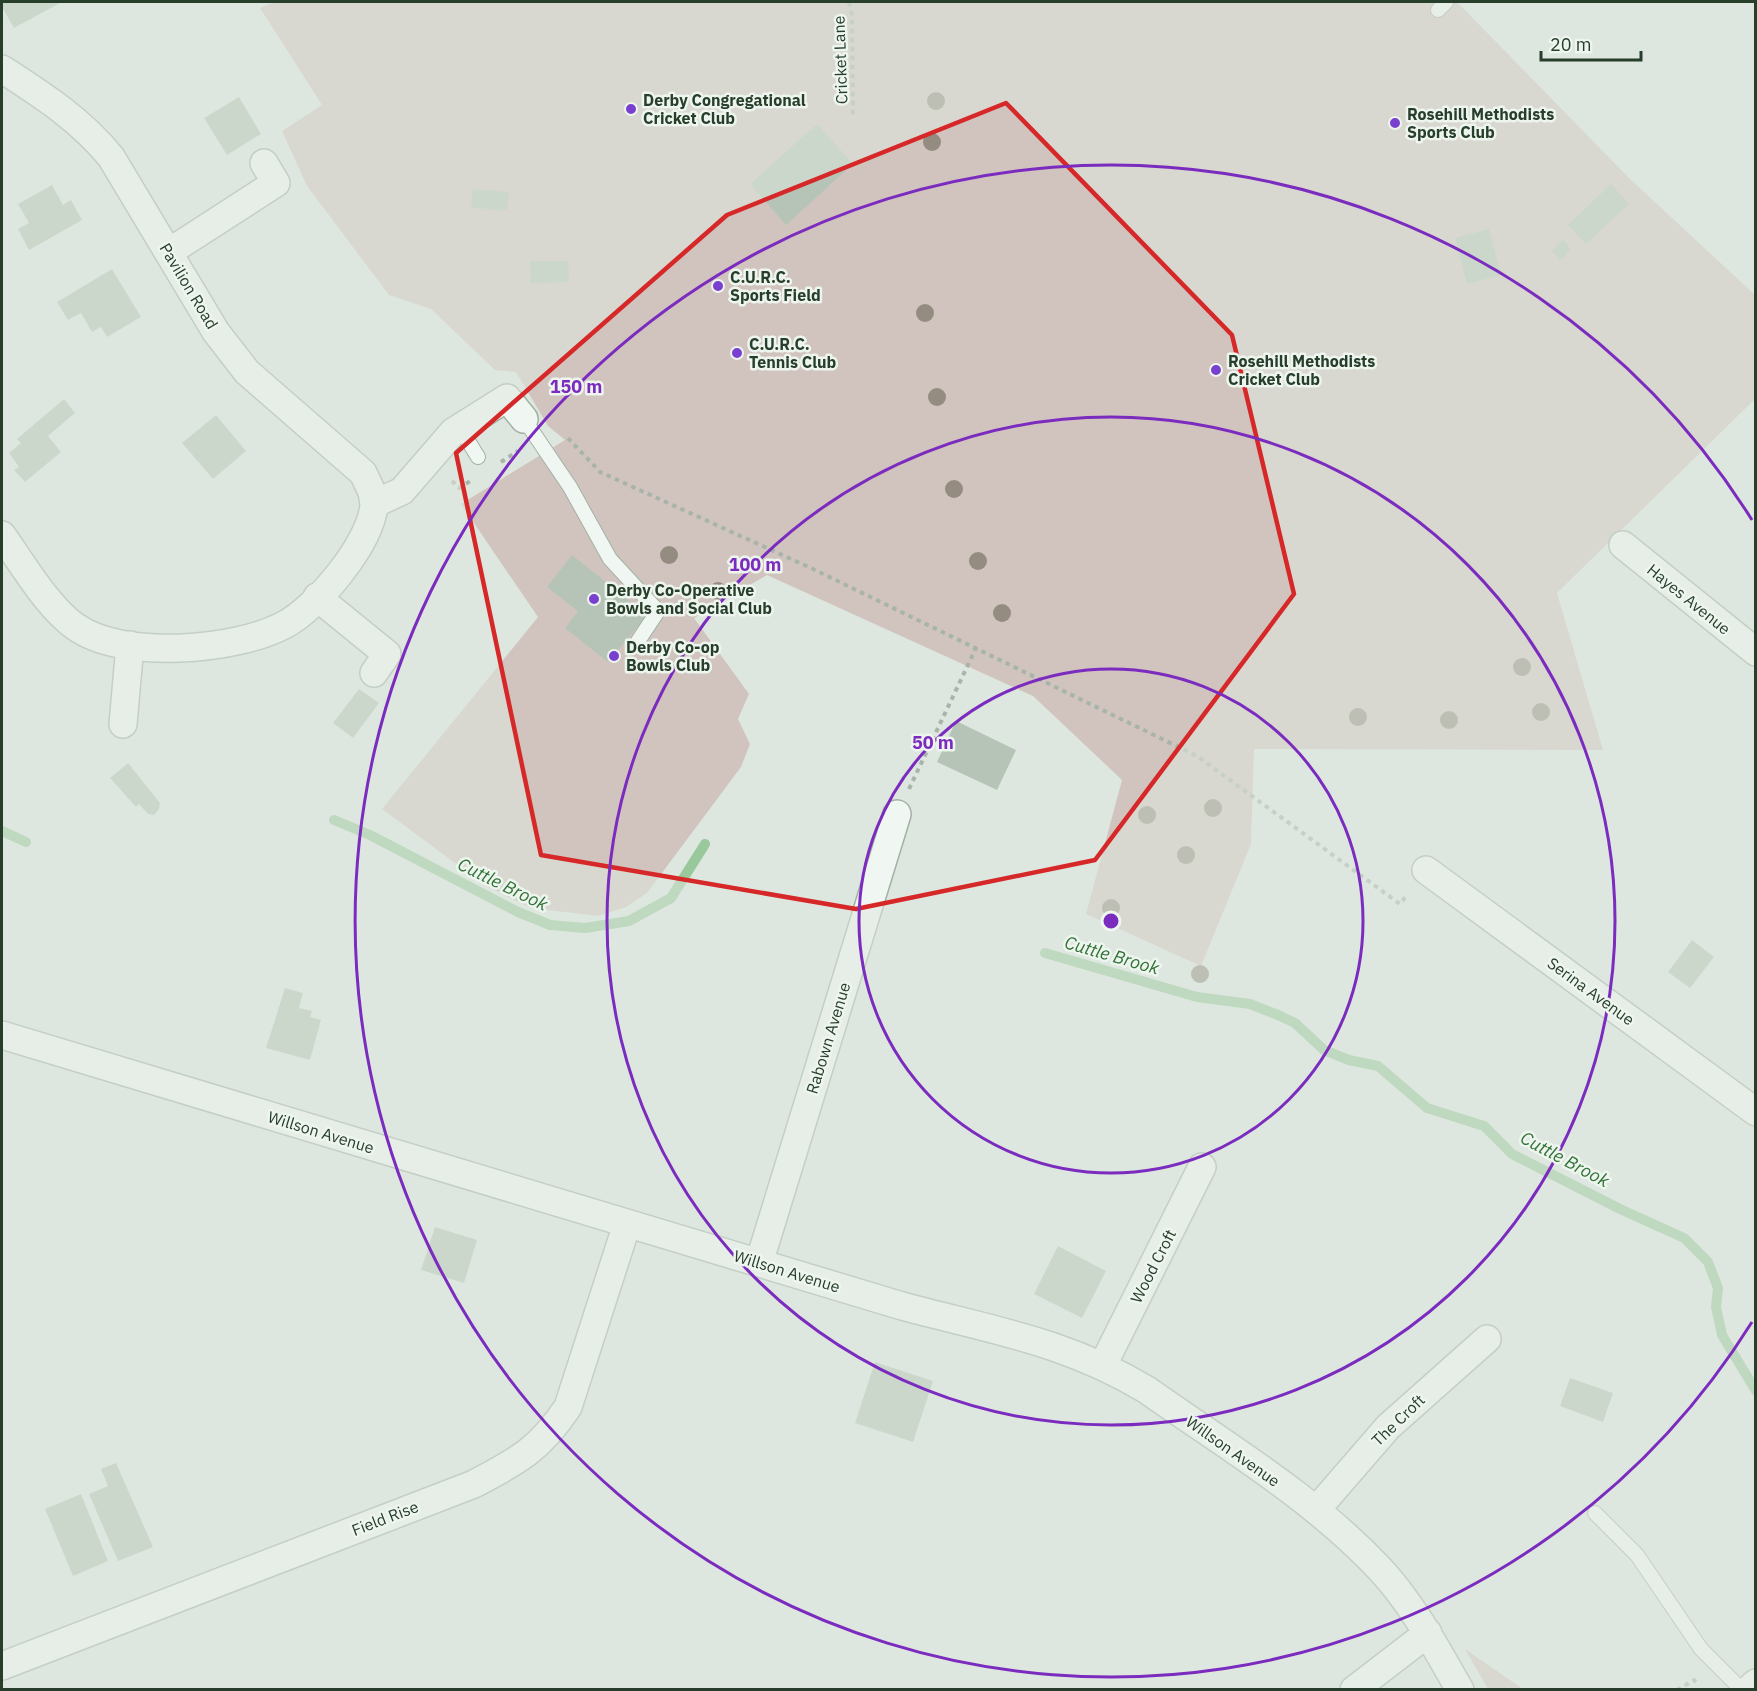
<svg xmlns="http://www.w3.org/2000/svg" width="1757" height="1691" viewBox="0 0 1757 1691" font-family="'IBM Plex Sans',sans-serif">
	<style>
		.green { fill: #d1c4bf }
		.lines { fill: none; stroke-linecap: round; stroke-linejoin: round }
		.stream { stroke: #98c89b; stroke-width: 10 }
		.building { fill: #b5c4b7 }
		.service-casing { stroke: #a3b1a5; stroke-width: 16 }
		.minor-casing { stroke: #a3b1a5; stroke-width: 30 }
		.path { stroke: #a8b4aa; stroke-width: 4; stroke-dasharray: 4.5 4.5; stroke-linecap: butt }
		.service { stroke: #f0f6f1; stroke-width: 14 }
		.minor { stroke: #f0f6f1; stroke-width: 27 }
		.tree { fill: #958c81 }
		.marked { fill: none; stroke: #d62828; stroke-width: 4.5; stroke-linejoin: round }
		.ring { fill: none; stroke: #7b2cbf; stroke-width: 3 }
		.poi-dot { fill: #7940cf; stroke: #edf5ee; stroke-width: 2 }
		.labels { text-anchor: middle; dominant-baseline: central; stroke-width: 5; stroke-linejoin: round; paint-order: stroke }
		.street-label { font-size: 16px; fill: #273e2b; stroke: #edf5ee }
		.poi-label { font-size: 16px; font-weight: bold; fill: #273e2b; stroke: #edf5ee; text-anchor: start }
		.water-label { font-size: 18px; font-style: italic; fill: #317237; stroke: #edf5ee }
		.centre { fill: #7b2cbf; stroke: #edf5ee; stroke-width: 3 }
		.ring-label { font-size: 18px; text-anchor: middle; font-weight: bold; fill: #7b2cbf; stroke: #edf5ee; stroke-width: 5; stroke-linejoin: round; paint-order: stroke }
	</style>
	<rect width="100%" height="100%" fill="#dee7df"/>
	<path class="green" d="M274 2H1457L1629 178 1755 295V399L1557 593 1603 750 1254 749 1251 844 1201 966 1086 914 1122 780 1033 696 767 575 694 618 749 694 738 719 750 744 741 767 647 893 626 907 598 916 531 908 486 886 382 809 538 617 461 504 565 440 548 426 516 372 495 370 431 309 389 295 307 186 282 131 322 105 260 8Z
		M1465 1649 1523 1689H1488Z"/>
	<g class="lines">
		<path class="stream" d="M334 820 370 835 518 912 550 925 585 928 629 921 671 898 705 844
			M2 831 26 842
			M1045 953 1197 997 1250 1004 1278 1015 1295 1023 1324 1050 1349 1060 1378 1066 1427 1108 1484 1126 1512 1154 1620 1209 1684 1238 1708 1262 1718 1288 1716 1307 1722 1335 1756 1391"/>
	</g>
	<path class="building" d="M2 2H62L14 28 2 7Z
		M239 97 261 134 227 155 204 118Z
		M817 124 853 164 786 225 750 184Z
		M1611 184 1629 204 1586 244 1568 225Z
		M52 185 63 205 71 200 82 220 29 250 18 229 29 223 18 204Z
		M473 189 509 192 507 211 471 207Z
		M1489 229 1501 275 1467 284 1455 238Z
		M1563 240 1571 249 1561 260 1552 251Z
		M530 261H568L569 282 531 283Z
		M112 269 141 317 107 337 101 327 92 332 81 313 68 320 57 302Z
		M64 399 75 413 48 436 61 452 25 482 14 470 19 467 9 453 21 443 17 439Z
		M216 415 246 451 213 479 182 443Z
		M572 555 647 615 608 662 565 628 578 611 547 587Z
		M359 689 379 703 353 738 333 723Z
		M956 721 1016 750 997 790 937 762Z
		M128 763 160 803 159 809 154 815 148 814 139 804 136 807 110 778Z
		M1692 940 1714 957 1690 988 1668 972Z
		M285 988 303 993 299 1008 312 1011 310 1017 321 1020 310 1060 266 1048Z
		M435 1227 477 1240 464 1283 421 1270Z
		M1058 1246 1106 1271 1082 1318 1034 1294Z
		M875 1362 933 1381 913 1442 855 1423Z
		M1570 1378 1613 1393 1603 1422 1560 1406Z
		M116 1463 153 1547 118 1561 89 1494 108 1486 101 1469Z
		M81 1494 108 1561 73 1576 45 1509Z"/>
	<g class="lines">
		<defs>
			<path id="service" d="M1438 10 1446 2
				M524 419 570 487 610 559 658 611 638 641
				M460 428 478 457
				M1595 1513 1637 1555 1701 1649 1742 1690"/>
			<path id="minor" d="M2 69C42 95 80 119 111 157L216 332 247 372 363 473 372 492 374 504
				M169 252 276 183 264 163
				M2 535C22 563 48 608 76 627 123 660 235 651 284 625 317 608 372 542 374 504L402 491 453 432 507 398 524 419
				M1623 545 1756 652
				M317 597 387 654 374 673
				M123 724 130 645
				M1426 870 1756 1112
				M2 1035 902 1306C991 1330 1066 1341 1147 1390 1226 1446 1312 1497 1379 1568 1412 1603 1436 1648 1460 1690
				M759 1263 897 814
				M1103 1365 1202 1167
				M1317 1509 1388 1427 1487 1339
				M2 1666 474 1484C518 1461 540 1449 568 1407L627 1224
				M1354 1690 1428 1633
				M1748 1690 1756 1683"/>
		</defs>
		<use href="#service" class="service-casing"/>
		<use href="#minor" class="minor-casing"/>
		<path class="path" d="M849 2 852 15 853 118
			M568 438 600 472 813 569 1197 756 1400 904 1407 895
			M501 462 518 451
			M452 481 459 488 472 480
			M909 789 976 648
			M1677 1690 1694 1680 1697 1683"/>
		<use href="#service" class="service"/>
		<use href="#minor" class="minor"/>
	</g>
	<g class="tree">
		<circle cx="936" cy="101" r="9"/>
		<circle cx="932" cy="142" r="9"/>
		<circle cx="925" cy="313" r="9"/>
		<circle cx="937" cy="397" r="9"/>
		<circle cx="954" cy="489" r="9"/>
		<circle cx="669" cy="555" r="9"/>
		<circle cx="978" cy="561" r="9"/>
		<circle cx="718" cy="591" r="9"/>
		<circle cx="1002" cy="613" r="9"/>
		<circle cx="1522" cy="667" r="9"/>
		<circle cx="1541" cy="712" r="9"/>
		<circle cx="1358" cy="717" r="9"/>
		<circle cx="1449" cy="720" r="9"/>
		<circle cx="1213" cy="808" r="9"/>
		<circle cx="1147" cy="815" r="9"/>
		<circle cx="1186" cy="855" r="9"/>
		<circle cx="1111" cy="908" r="9"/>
		<circle cx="1200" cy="974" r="9"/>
	</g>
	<path d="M0 0H1757V1691H0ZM1006 103 1232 335 1294 594 1095 860 856 909 541 855 456 453 727 215Z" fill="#dee7df" fill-opacity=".55" fill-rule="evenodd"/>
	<path class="marked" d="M1006 103 1232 335 1294 594 1095 860 856 909 541 855 456 453 727 215Z"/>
	<g class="ring">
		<circle cx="1111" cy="921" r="252"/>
		<circle cx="1111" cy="921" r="504"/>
		<path d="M1752 1322A756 756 0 1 1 1752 520"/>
	</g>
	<g class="poi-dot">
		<circle cx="631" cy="109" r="6"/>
		<circle cx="1395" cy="123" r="6"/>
		<circle cx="718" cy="286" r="6"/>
		<circle cx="737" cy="353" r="6"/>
		<circle cx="1216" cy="370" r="6"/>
		<circle cx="594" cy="599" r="6"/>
		<circle cx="614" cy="656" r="6"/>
	</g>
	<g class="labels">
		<g class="street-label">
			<text transform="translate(840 60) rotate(-92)">Cricket Lane</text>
			<text transform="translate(189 286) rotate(59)">Pavilion Road</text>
			<text transform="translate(1689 599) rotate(39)">Hayes Avenue</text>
			<text transform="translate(1591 991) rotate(36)">Serina Avenue</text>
			<text transform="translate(828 1038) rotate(-73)">Rabown Avenue</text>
			<text transform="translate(321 1132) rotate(17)">Willson Avenue</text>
			<text transform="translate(1153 1266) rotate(-63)">Wood Croft</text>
			<text transform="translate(787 1271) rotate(17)">Willson Avenue</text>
			<text transform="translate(1398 1420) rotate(-44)">The Croft</text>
			<text transform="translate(1233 1451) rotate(35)">Willson Avenue</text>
			<text transform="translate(385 1518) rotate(-21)">Field Rise</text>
		</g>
		<g class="poi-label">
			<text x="643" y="100">Derby Congregational<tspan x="643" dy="18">Cricket Club</tspan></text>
			<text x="1407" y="114">Rosehill Methodists<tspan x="1407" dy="18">Sports Club</tspan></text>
			<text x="730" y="277">C.U.R.C.<tspan x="730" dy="18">Sports Field</tspan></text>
			<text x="749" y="344">C.U.R.C.<tspan x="749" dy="18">Tennis Club</tspan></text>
			<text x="1228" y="361">Rosehill Methodists<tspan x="1228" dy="18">Cricket Club</tspan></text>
			<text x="606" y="590">Derby Co-Operative<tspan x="606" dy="18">Bowls and Social Club</tspan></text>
			<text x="626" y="647">Derby Co-op<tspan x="626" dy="18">Bowls Club</tspan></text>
		</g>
		<g class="water-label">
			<text transform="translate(503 884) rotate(26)">Cuttle Brook</text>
			<text transform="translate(1112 955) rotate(16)">Cuttle Brook</text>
			<text transform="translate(1565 1159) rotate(28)">Cuttle Brook</text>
		</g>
	</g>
	<circle cx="1111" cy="921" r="9" class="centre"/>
	<g class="ring-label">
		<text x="576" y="393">150 m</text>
		<text x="755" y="571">100 m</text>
		<text x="933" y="749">50 m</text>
	</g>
	<rect width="1757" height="1691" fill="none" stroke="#273e2b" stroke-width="6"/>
	<path d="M1541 51v9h100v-9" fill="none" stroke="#273e2b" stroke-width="3"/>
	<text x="1550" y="51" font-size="18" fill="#273e2b" stroke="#edf5ee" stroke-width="4.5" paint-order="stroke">20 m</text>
</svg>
